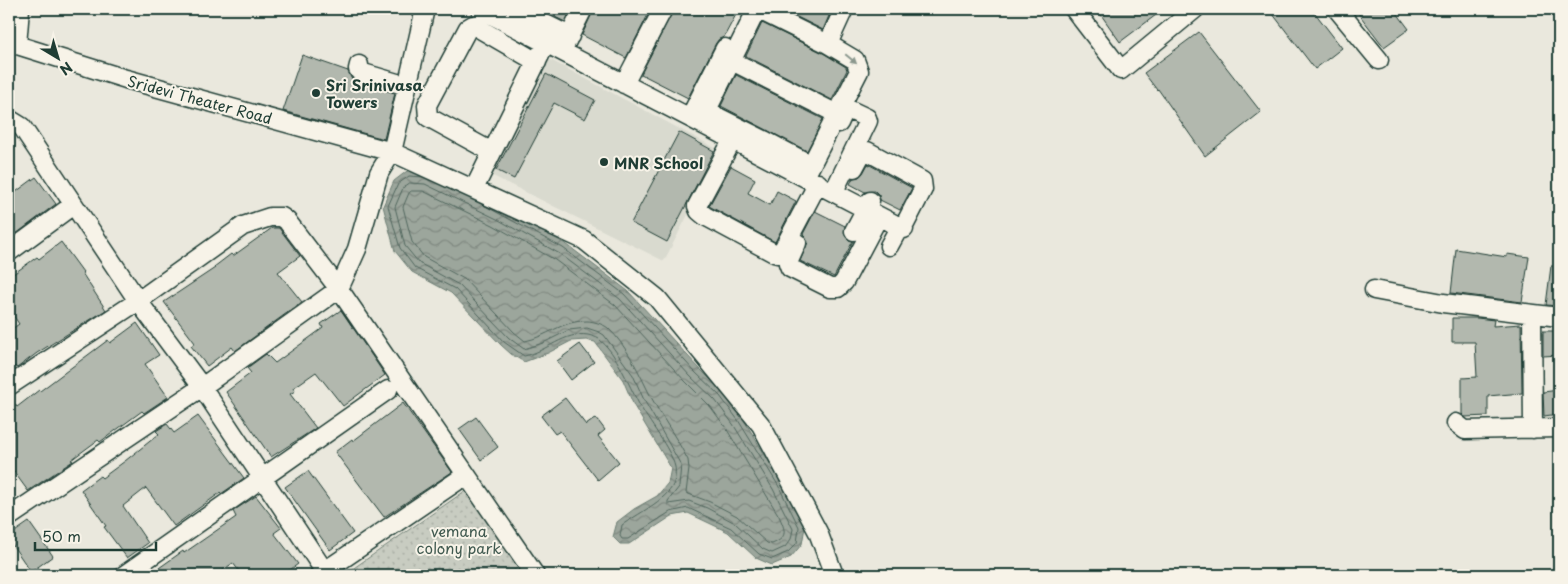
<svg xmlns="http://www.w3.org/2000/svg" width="1568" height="584" viewBox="0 0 1568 584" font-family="'Playpen Sans',sans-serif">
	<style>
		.built { fill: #d9dacf }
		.park { fill: url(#park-dots); stroke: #74847a }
		.water { fill: url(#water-waves); stroke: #6a7c72 }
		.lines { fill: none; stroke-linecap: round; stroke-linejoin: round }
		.shore { stroke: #51675e; stroke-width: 1 }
		.building { fill: #b2b8ae; stroke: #1f3d34 }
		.minor-casing { stroke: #1f3d34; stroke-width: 21 }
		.minor { stroke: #f7f3e8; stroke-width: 18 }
		.oneway { fill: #8b988e }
		.poi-dot { fill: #1f3d34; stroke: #f7f3e8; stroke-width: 2 }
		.labels { text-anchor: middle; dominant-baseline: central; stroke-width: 4; stroke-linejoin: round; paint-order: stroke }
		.poi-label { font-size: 15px; font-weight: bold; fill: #1f3d34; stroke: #f7f3e8; text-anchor: start }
		.street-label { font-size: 15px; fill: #1f3d34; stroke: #f7f3e8 }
		.park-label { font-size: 15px; fill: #415a50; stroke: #f7f3e8 }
	</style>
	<defs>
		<pattern id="park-dots" width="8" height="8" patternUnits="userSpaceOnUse" patternTransform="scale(1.25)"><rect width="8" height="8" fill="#c8ccc1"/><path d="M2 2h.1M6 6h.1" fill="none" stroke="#abb0a6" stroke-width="1.8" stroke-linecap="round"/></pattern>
		<pattern id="water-waves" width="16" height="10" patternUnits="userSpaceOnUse" patternTransform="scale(1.25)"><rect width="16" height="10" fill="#9ca69c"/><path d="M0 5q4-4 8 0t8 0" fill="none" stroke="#7f8880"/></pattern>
	</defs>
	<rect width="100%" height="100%" fill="#eae8dd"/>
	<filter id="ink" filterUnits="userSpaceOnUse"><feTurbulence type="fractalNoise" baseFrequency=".02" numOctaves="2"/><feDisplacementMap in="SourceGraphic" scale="10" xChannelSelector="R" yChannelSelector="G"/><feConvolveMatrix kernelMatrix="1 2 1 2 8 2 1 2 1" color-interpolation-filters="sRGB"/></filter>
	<g filter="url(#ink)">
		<path class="built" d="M545 57 721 151 664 261 487 173Z"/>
		<path class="park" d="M465 491 524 563 507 575H350L348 572Z"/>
		<path class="water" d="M407 171 428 173 502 209 566 244 628 291 699 368 724 393 742 417 782 483 805 527 802 544 791 557 772 565 756 558 728 532 688 513 672 516 629 544H620L613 537 617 522 634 509 657 496 668 483 671 468 634 406 623 380 595 342 586 340 571 341 548 353 524 362 511 354 501 345 451 293 412 272 395 251 383 206 394 181Z"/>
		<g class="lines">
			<path class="shore" d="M423 177 409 176 398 184 388 206 400 248 415 268 455 289 504 342 524 356C546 352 565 331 588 335 592 336 596 337 599 339 617 353 628 384 639 404 648 421 671 449 675 467 676 471 675 481 673 485 666 500 636 515 622 525L620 536 622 539H628L670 512 688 508 731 528 759 554 772 559 788 552 797 543 799 527 778 485 738 420 720 396 695 372 624 294 563 248 474 200
				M410 183 425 184 497 219 560 254 620 299 690 376 715 400 733 424 773 489 793 529 791 539 785 547 772 553 763 549 735 523 707 508 689 501 668 504V501L679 487 681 465 644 400 633 375 604 335 599 332 587 328 569 330 543 343 524 349 509 338 459 285 419 263 405 246 395 207 403 188Z
				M412 191H423L493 225 555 260 615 305 685 381 710 406 726 428 779 516C785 530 789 537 772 544L767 543 737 516 710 502 686 493 689 469 688 460C677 438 662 418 651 397 639 373 628 347 608 328 603 324 593 321 587 321 562 320 547 337 525 341L514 332 464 279 424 257 412 242 403 207 409 193Z"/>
		</g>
		<path class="building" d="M539 9H571L565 22Z
			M594 9H651L626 58 582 35Z
			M674 9H739L724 37 719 39 716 43 688 98 641 74Z
			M781 9H827L831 11 823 30Z
			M1097 9H1164L1120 42Z
			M1269 9H1312L1342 48 1315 69Z
			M1355 9H1394L1409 29 1384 47Z
			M762 23 823 53 846 67 847 70 832 100 746 56Z
			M1199 32 1261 112 1205 156 1158 89 1157 90 1144 73Z
			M302 55 348 71 351 78 357 82 395 93 384 139 283 111Z
			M546 74 595 100 585 119 554 103 514 179 496 170Z
			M736 75 823 119 807 151 721 106Z
			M679 132 714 151 667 242 631 223Z
			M868 164 912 188 900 210 880 200 879 195 875 191 865 192 850 184 853 178 859 177 863 173Z
			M731 166 755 179 748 193 770 205 777 191 796 201 775 242 709 206Z
			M36 177 56 204 16 234 9 224V197Z
			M815 211 845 226V236L849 240 853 241 834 277 800 261 808 242 803 234Z
			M272 228H279L300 256 278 272 302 302 235 351 232 347 207 366 191 346 195 343 164 302 215 268 214 267 231 254 233 256Z
			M61 242 83 272 82 273 106 310 37 353 17 368 15 366 9 371V331L19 324 9 309V277L37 257 39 259Z
			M1456 249 1507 257V254L1529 257 1522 302 1451 293Z
			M1551 266H1559V306L1546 305Z
			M341 310 385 375 343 406 316 372 293 388 295 391 290 394 316 428 271 457 226 392 251 373 247 368 266 354 275 363 323 328 321 324Z
			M1452 318H1477L1494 320 1493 326 1521 324 1522 393 1488 396V416L1465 417 1462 414V378L1477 377 1475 342H1452Z
			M137 323 159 355 145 364 168 397 144 413 142 411 100 442 98 440 71 460 73 461 28 491 9 465V396L17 407 39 390 40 391 108 340 110 343Z
			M1543 331H1559V355L1543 356Z
			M580 344 594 362 571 380 557 361Z
			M1559 390V414L1544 416 1543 392Z
			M565 398 586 425 596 418 605 430 598 436 619 462 598 480 560 431 555 434 541 416Z
			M403 403 452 472 384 517 335 452 352 439 353 441Z
			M198 416 244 478 221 494 220 493 174 526 146 488 123 506 148 543 127 558 104 527 106 526 81 490 100 476 102 478 125 461 159 434 156 431 167 424 174 433Z
			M476 417 498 447 481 460 459 429Z
			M308 471 353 533 330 550 285 487Z
			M256 496 281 528 274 533 298 564 283 575H242L233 563 216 575H149L183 551 184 553 236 517 233 511Z
			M29 522 53 556 31 572 9 540V536Z"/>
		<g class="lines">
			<defs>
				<path id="minor" d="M480 9 904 229
					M515 9 570 36
					M757 9 828 44
					M1074 9 1121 70 1195 9
					M1337 9 1379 60
					M9 44 17 45 126 79 392 152 584 240 657 298 761 425 818 532 834 575
					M17 45 20 9
					M564 47 583 9
					M732 61 837 114
					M359 65 358 69 360 72 407 86
					M624 84 663 9
					M690 117 725 48
					M9 119 22 127 138 301 202 387 327 575
					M733 139 697 206 699 211 705 216 774 253 778 254 781 253 818 183
					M764 140 811 165
					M492 152 428 117 427 105 468 28 473 25 537 62
					M757 152 764 140 716 116 708 108 757 9
					M854 168 862 153 867 151 922 181 923 189 903 228
					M805 177 859 71 855 60 828 44 843 11 842 9
					M474 189 541 53
					M834 191 868 121 867 118 848 109 845 110 839 123
					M854 231 870 201
					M797 243 788 263 790 268 830 288H838L844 282 879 216
					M889 246 900 226
					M9 252 73 205
					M1374 290 1443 303 1559 317
					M1532 314 1533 429
					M9 386 138 301 243 226 270 217H282L287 221 339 289 535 575
					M1456 423 1465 430 1559 428
					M9 517 202 387 339 289 357 249 379 173 392 152 425 9
					M124 575 388 390
					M319 575 466 475"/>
			</defs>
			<use href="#minor" class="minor-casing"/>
			<use href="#minor" class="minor"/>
		</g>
		<defs><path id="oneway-solid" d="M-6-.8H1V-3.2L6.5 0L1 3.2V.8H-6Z" transform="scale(1.25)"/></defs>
		<use class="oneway" href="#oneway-solid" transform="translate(851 59) rotate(40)"/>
	</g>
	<g class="poi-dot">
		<circle cx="316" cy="93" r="5"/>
		<circle cx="604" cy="162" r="5"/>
	</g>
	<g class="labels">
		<g class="poi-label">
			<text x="326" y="84">Sri Srinivasa<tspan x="326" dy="17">Towers</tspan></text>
			<text x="614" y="162">MNR School</text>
		</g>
		<g class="street-label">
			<text transform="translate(200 99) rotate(15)">Sridevi Theater Road</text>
		</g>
		<g class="park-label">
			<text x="459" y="530">vemana<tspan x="459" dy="17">colony park</tspan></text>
		</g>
	</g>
	<rect width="1568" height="584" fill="none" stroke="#f7f3e8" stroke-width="30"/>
	<rect x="15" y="15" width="1538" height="554" fill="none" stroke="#1f3d34" stroke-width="2" filter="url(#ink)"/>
	<g transform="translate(58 58) rotate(142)" stroke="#f7f3e8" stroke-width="4" paint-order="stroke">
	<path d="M0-4L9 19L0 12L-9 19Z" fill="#1f3d34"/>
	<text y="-8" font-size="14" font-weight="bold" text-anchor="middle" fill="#1f3d34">N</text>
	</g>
	<path d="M35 542v8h121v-8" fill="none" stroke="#1f3d34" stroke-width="2.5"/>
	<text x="42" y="542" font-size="15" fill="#1f3d34" stroke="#f7f3e8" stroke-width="4" paint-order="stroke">50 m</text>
</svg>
